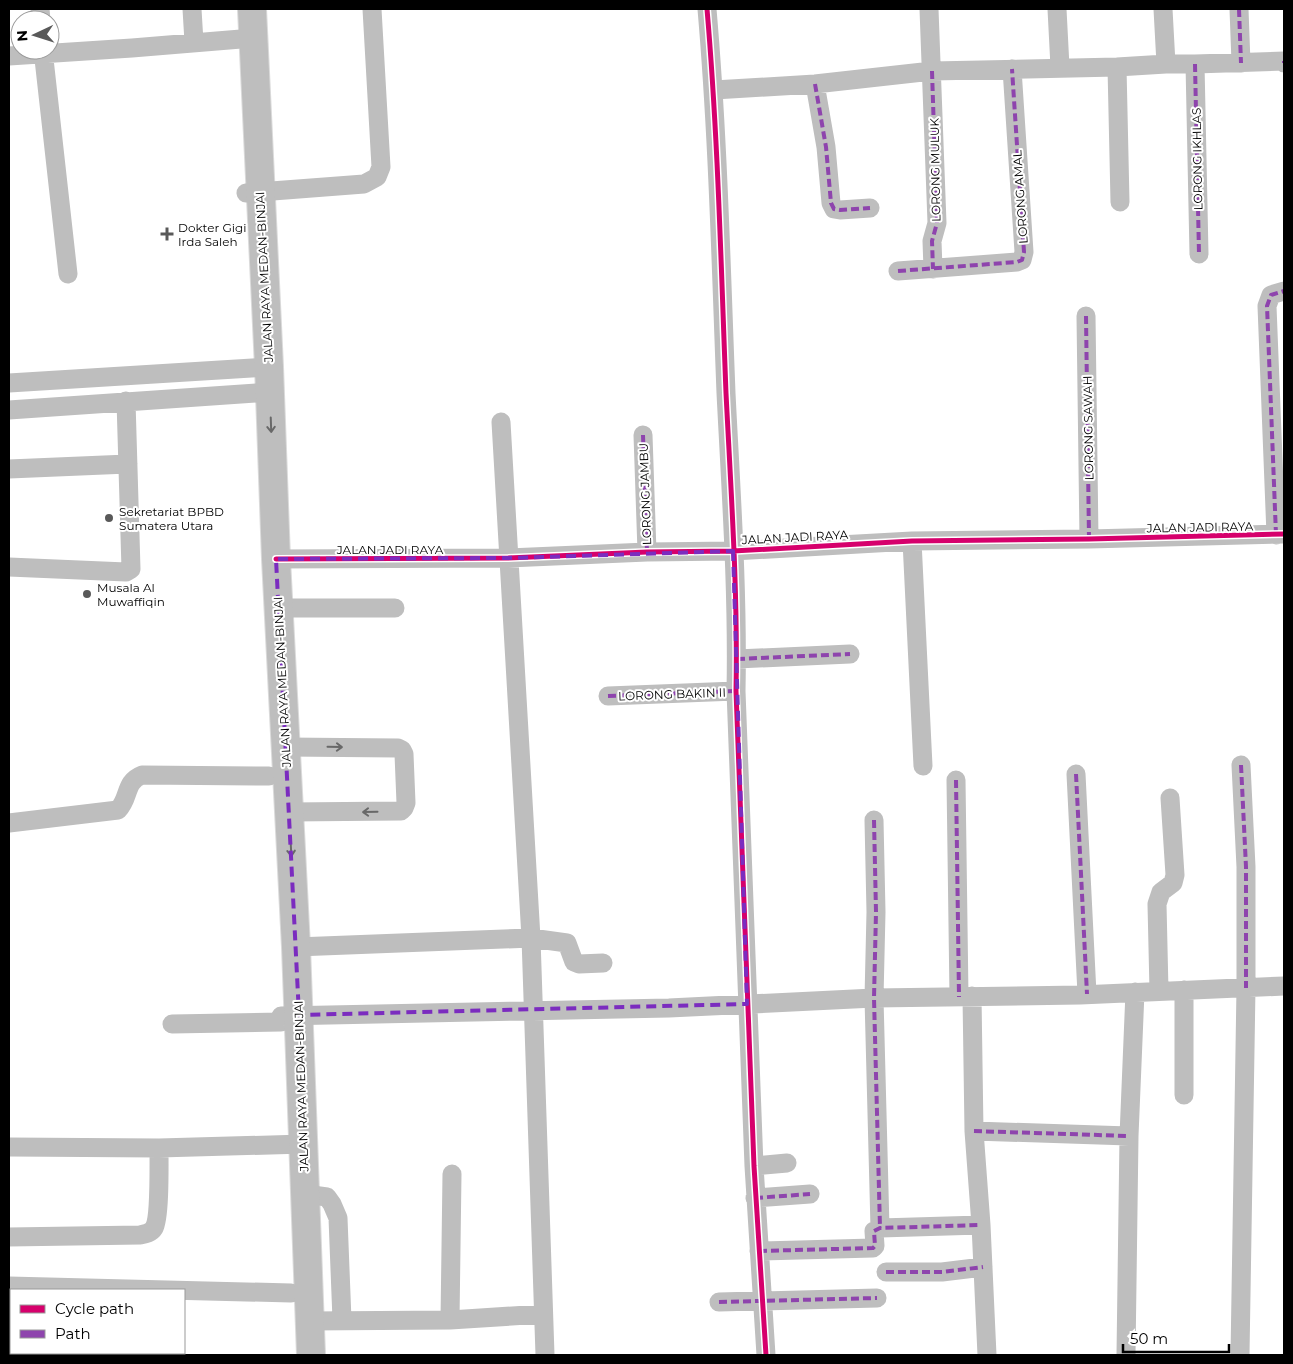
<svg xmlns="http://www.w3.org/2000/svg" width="1293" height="1364" viewBox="0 0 1293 1364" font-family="Montserrat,sans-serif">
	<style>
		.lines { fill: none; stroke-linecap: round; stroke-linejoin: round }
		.highway-casing { stroke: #dbdbdb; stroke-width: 30 }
		.minor { stroke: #bebebe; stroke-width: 19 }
		.highway { stroke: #bebebe; stroke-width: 28 }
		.quiet { stroke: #8e44ad; stroke-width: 4; stroke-dasharray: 8 4; stroke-linecap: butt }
		.cycleway-casing { stroke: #fff; stroke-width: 8 }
		.cycleway { stroke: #d6006c; stroke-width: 5 }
		.oneway { stroke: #686868 }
		.marked { fill: none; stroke: #7b2cbf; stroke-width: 4; stroke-dasharray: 10 6; stroke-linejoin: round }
		.poi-dot { fill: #595959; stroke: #fff; stroke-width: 2 }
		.labels { text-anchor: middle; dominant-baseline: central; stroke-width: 4; stroke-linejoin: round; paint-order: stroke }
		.street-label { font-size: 12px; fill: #000; stroke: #fff }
		.poi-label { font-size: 12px; fill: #000; stroke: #fff; text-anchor: start }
	</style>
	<rect width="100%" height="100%" fill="#fff"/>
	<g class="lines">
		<defs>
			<path id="highway" d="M252 9 269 367 276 559 296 947 311 1355"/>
		</defs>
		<use href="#highway" class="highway-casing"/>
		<path class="minor" d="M40 9 41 20
			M192 9 194 42
			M707 9C718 137 721 265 726 393 731 492 738 592 736 691L754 1166 766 1355
			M929 9 937 223 932 241 933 269
			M1057 9 1060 67
			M1163 9 1166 64
			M1239 9 1241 63
			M43 50 68 274
			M9 56 132 48 241 39
			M1195 64 1199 254
			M1117 67 1120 202
			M815 84 826 147 831 203 834 209 840 210 870 208
			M714 90 815 84 932 71 1117 67 1166 64H1195L1284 61V63
			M246 193 364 184 377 177 381 167 372 9
			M898 271 1017 262 1022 260 1024 252 1012 69
			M1086 316 1089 539
			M9 383 269 367
			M9 410 270 392
			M501 422 531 938 545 1355
			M643 435 647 552
			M9 469 128 464
			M1276 535 1267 306 1271 295 1284 291
			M912 541 923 766
			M276 559 508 558 647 552 733 551 912 541 1089 539 1284 534
			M9 567 126 572 131 569 126 401
			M279 608H395
			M737 659 850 654
			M608 696 736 691
			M286 747 398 748 402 750 404 754 406 803 404 808 401 811 289 812
			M1076 774 1087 994
			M956 780 959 997
			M874 820 876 912 874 998 880 1228
			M9 823 118 810C130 798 124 782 142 775L269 776
			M296 947 531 938 567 943 574 962 579 964 603 963
			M1159 991 1157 904 1161 892 1173 883 1175 875 1170 798
			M972 996 974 1131 981 1225 987 1355
			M281 1016 669 1008 874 998 1080 995 1284 986
			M172 1024 281 1022
			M1184 1095V990
			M974 1131 1129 1136
			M9 1147 159 1148 304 1144
			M754 1166 787 1163
			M305 1194 327 1197 332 1204 338 1218 342 1320
			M755 1198 810 1194
			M9 1237 140 1235C145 1234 151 1233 154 1228 160 1218 159 1163 159 1148
			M759 1251 873 1248 875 1246 874 1231 880 1228 981 1225
			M886 1272H942L983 1267
			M9 1286 291 1293
			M719 1302 877 1298
			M450 1320 452 1174
			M309 1321 450 1320 543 1314
			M1126 1355 1129 1136 1135 992
			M1240 1355 1246 988V867L1241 765"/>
		<use href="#highway" class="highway"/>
		<path class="quiet" d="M1239 9 1241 63
			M1284 61V63
			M1195 64 1199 254
			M932 71 937 223 932 241 933 269
			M815 84 826 147 831 203 834 209 840 210 870 208
			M898 271 1017 262 1022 260 1024 252 1012 69
			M1086 316 1089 539
			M643 435 647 552
			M1276 535 1267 306 1271 295 1284 291
			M737 659 850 654
			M608 696 736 691
			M1241 765 1246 867V988
			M1076 774 1087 994
			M956 780 959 997
			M874 820 876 912 874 998 880 1228
			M974 1131 1129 1136
			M755 1198 810 1194
			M759 1251 873 1248 875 1246 874 1231 880 1228 981 1225
			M886 1272H942L983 1267
			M719 1302 877 1298"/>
		<defs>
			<path id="cycleway" d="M707 9C718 137 721 265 726 393 731 492 738 592 736 691L754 1166 766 1355
				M276 559 508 558 647 552 733 551 912 541 1089 539 1284 534"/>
		</defs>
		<use href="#cycleway" class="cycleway-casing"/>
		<use href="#cycleway" class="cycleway"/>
	</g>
	<defs><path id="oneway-shaft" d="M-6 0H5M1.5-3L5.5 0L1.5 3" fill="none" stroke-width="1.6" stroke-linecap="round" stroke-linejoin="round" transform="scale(1.25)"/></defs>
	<g class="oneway">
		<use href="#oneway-shaft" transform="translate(271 425) rotate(88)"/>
		<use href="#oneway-shaft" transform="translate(335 747) rotate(1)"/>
		<use href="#oneway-shaft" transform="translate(370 812) rotate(179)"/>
		<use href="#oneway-shaft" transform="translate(291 849) rotate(87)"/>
	</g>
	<path class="marked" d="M733 551 747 1004 299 1015 276 559 508 558Z"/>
	<g class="poi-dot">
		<path d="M164.5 226.5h5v5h5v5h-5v5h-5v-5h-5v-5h5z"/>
		<circle cx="109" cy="518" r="5"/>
		<circle cx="87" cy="594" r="5"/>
	</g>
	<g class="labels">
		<g class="street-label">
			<text transform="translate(1197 159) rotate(-91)">LORONG IKHLAS</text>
			<text transform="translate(935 170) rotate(-91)">LORONG MULUK</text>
			<text transform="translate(1020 197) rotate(-94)">LORONG AMAL</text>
			<text transform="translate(264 277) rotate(-93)">JALAN RAYA MEDAN-BINJAI</text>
			<text transform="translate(1088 428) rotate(-91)">LORONG SAWAH</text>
			<text transform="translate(645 494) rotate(-92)">LORONG JAMBU</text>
			<text transform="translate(1200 527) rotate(-1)">JALAN JADI RAYA</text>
			<text transform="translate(795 537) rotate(-3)">JALAN JADI RAYA</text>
			<text x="390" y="549">JALAN JADI RAYA</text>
			<text transform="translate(282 682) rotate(-93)">JALAN RAYA MEDAN-BINJAI</text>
			<text transform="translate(672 694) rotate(-2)">LORONG BAKIN II</text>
			<text transform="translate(301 1086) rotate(-92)">JALAN RAYA MEDAN-BINJAI</text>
		</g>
		<g class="poi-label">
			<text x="178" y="227">Dokter Gigi<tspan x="178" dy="14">Irda Saleh</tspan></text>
			<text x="119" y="511">Sekretariat BPBD<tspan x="119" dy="14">Sumatera Utara</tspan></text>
			<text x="97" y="587">Musala Al<tspan x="97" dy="14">Muwaffiqin</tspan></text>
		</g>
	</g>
	<rect width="1293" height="1364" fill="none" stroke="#000000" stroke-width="20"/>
	<rect x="10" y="1289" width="175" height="65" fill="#ffffff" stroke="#999999"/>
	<rect x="20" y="1305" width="25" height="8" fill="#d6006c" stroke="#999999"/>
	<text x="55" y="1314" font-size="15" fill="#000000">Cycle path</text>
	<rect x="20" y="1330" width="25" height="8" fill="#8e44ad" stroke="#999999"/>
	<text x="55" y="1339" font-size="15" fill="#000000">Path</text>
	<g transform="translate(35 35) rotate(266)"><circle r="24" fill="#ffffff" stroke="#999999"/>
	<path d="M0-4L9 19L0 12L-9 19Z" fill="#595959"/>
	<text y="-8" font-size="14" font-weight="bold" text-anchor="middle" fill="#000000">N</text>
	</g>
	<path d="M1123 1344v8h106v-8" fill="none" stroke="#000000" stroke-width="2.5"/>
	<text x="1130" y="1344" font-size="15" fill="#000000" stroke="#ffffff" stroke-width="4" paint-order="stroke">50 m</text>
</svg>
